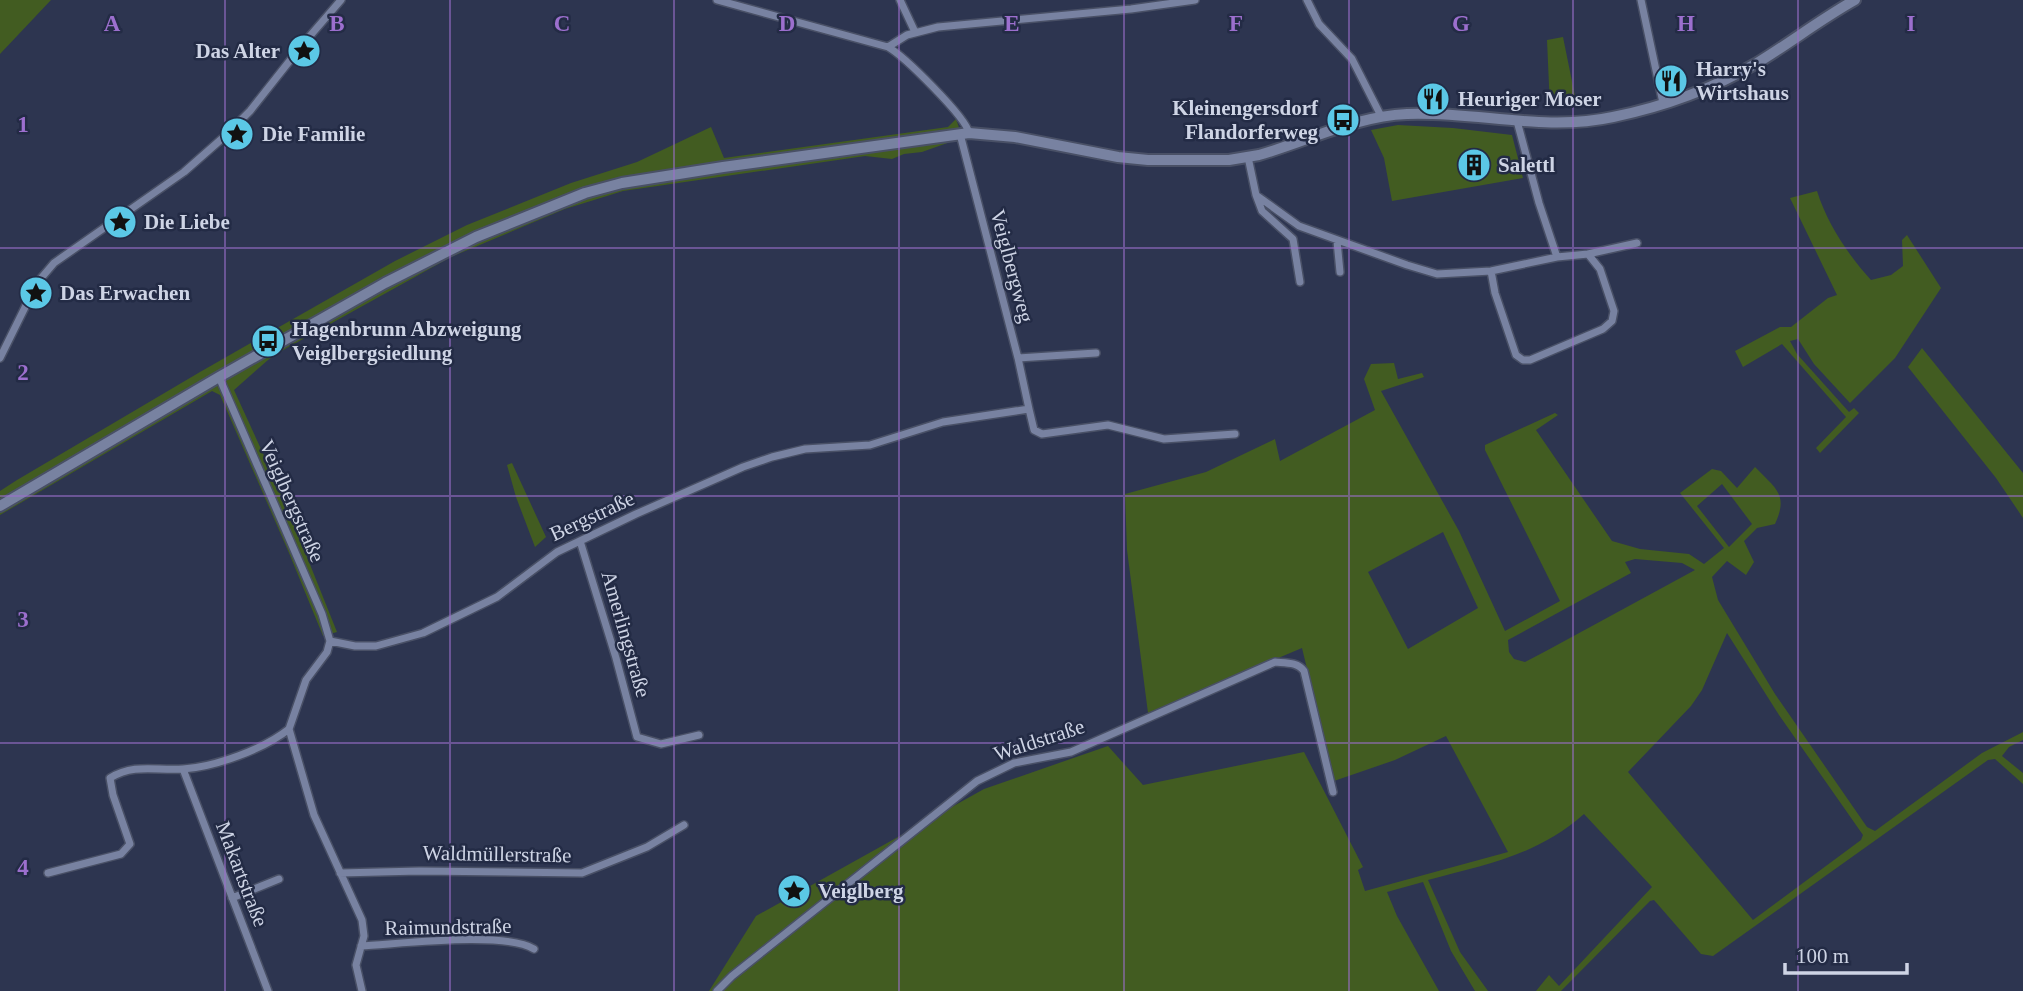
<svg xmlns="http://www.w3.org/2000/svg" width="2023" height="991" viewBox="0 0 2023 991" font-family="Georgia,serif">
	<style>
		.green { fill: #425c21; fill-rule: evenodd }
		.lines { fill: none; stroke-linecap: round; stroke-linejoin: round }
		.minor-casing { stroke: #495066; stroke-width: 10 }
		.secondary-casing { stroke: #495066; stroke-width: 14 }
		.minor { stroke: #7882a1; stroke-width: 7 }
		.secondary { stroke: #7882a1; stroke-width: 10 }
		.grid { fill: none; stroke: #9c6fce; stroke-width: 2; stroke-opacity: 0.55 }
		.labels { text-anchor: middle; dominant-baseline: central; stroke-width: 5; stroke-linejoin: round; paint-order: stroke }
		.poi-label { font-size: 21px; font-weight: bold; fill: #ced4e5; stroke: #232b45; text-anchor: start }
		.street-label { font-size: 21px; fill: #ced4e5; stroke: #232b45 }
		.grid-label { font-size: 23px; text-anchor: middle; font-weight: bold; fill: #9c6fce; stroke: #232b45; stroke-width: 5; stroke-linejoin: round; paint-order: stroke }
	</style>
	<rect width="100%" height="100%" fill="#2d3550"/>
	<path class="green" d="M0 0H51L0 54Z
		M1563 37 1577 106 1550 108 1547 40Z
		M956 119 964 142 953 141 922 152 904 154 892 159 865 156 623 191 565 209 451 257 285 349 268 360 234 390 283 497 337 632 323 636 289 553 220 395 212 391 0 515V491L17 480 200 372 395 261 467 225 571 183 637 162 711 127 724 158 948 127Z
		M1398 125 1453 128 1512 135 1523 178 1392 201 1384 158 1371 130Z
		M1817 191C1827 223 1848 255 1871 280L1891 275 1903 266 1902 240 1907 235 1941 288 1895 358 1850 403 1814 364 1798 339 1790 341 1797 354 1849 412 1854 408 1859 413 1820 453 1816 448 1846 417 1782 344 1743 367 1735 351 1780 327H1791L1828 298 1837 295 1790 198Z
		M1922 348 2023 473V518L1996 478 1908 367Z
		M1394 363 1398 379 1422 373 1424 377 1381 391 1459 531 1505 631 1560 601 1485 450V445L1555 413 1558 415 1536 430 1612 541 1640 549 1689 554 1704 564 1724 548 1680 493 1712 469 1721 471 1737 488 1755 467C1775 488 1789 494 1775 524L1757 528 1744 541 1754 562 1746 575 1727 561 1712 577 1718 600 1775 694 1867 827 1875 831 1982 753 2023 732V740L2009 747 2002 756 2023 773V784L1995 759 1988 760 1713 956 1701 954 1654 900 1650 901 1561 991H1536L1549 975 1559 986 1652 887 1584 814C1536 856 1488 864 1428 880L1460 952 1488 991H1475L1451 951 1423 882 1387 892 1397 916 1439 991H709L756 916 984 789 1108 746 1143 785 1304 752 1363 867 1358 870 1365 891 1508 852 1446 736 1395 760 1334 781 1302 648 1148 713 1127 550 1125 494 1206 472 1275 439 1280 461 1375 410 1364 379 1371 364ZM1722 484 1752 524 1729 547 1697 506ZM1443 532 1478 608 1408 649 1368 572ZM1635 559 1682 563 1695 570 1546 651 1525 662 1514 659 1509 652 1508 640 1631 573 1625 562ZM1727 633 1779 715 1863 835 1861 840 1753 920 1628 772 1691 706 1702 690Z
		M512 463 546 537 535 547 516 497 507 465Z"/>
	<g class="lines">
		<defs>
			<path id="minor" d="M717 0 888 47C904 56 966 117 969 133
				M900 0 915 32
				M1307 0 1319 24 1352 59 1381 116
				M1641 0 1663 103
				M888 47 907 35 938 27 1131 9 1195 0
				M1517 121 1539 203 1557 257
				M960 134 1018 358 1029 409
				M1248 157 1256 195 1299 226 1407 265 1437 274 1491 271 1557 257 1588 254 1600 269 1614 311 1612 321 1603 329 1530 360H1523L1516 355 1495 293 1491 271
				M1256 195 1262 211 1293 239 1300 282
				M1337 241 1340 272
				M1588 254 1637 243
				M0 358 37 283 54 263 184 172 225 136 250 111 303 44 341 0
				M1018 358 1096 353
				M219 377 322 614 330 641
				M580 541 616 658 637 737 661 744 699 735
				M330 641 355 646H376L423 633 497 597 557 552 636 514 743 467 772 457 805 449 870 445 943 422 1029 409 1034 430 1042 434 1108 425 1164 439 1235 434
				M330 641 327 652 306 680 289 729 314 815 362 920 364 936 356 965 362 991
				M183 769 268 991
				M48 873 121 854 130 844 113 795 110 778C135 763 156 771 183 769 215 767 264 749 289 729
				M340 873 419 871 582 873 647 847 684 825
				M232 898 279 879
				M361 946C400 944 504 931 534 949
				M717 991 732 976 977 781 1014 763 1071 752 1275 662C1286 663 1298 662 1304 671L1333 792"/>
			<path id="secondary" d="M0 506 219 377 385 283 476 237 585 193 622 183 723 167 969 133 1015 137 1118 157 1148 160H1229L1259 155C1308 141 1356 116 1407 114 1476 111 1544 132 1613 117 1662 107 1714 88 1757 63 1790 43 1821 19 1855 0"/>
		</defs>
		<use href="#minor" class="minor-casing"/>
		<use href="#secondary" class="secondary-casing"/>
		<use href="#minor" class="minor"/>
		<use href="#secondary" class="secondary"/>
	</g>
	<path class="grid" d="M225 0V991M450 0V991M674 0V991M899 0V991M1124 0V991M1349 0V991M1573 0V991M1798 0V991M0 248H2023M0 496H2023M0 743H2023"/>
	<defs>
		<symbol id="sight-disc" viewBox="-11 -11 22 22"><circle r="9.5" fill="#5bc8e6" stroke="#232b45"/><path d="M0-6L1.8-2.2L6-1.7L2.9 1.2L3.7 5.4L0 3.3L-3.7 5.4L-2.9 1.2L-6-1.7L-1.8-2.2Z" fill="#111"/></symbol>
		<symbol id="restaurant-disc" viewBox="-11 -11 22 22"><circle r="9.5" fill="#5bc8e6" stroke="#232b45"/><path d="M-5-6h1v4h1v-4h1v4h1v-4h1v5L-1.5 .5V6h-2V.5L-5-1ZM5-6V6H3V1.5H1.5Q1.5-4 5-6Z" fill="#111"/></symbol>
		<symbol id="bus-disc" viewBox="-11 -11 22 22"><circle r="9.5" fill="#5bc8e6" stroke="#232b45"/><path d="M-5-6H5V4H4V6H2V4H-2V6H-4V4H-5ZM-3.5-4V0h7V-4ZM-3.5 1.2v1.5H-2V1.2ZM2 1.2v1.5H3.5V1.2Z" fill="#111"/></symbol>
		<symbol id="building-disc" viewBox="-11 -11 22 22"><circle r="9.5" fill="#5bc8e6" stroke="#232b45"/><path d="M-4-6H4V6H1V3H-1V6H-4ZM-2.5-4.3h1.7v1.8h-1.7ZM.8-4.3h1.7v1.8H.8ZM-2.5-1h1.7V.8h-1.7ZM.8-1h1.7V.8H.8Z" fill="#111"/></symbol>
	</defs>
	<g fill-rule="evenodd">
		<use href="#sight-disc" x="285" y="32" width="38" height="38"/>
		<use href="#restaurant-disc" x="1652" y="62" width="38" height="38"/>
		<use href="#restaurant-disc" x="1414" y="80" width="38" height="38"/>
		<use href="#bus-disc" x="1324" y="101" width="38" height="38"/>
		<use href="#sight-disc" x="218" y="115" width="38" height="38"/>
		<use href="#building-disc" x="1455" y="146" width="38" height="38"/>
		<use href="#sight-disc" x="101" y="203" width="38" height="38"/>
		<use href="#sight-disc" x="17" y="274" width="38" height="38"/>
		<use href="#bus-disc" x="249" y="322" width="38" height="38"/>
		<use href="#sight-disc" x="775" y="872" width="38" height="38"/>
	</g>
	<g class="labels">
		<g class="poi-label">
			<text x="280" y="51" text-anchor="end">Das Alter</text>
			<text x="1696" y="69">Harry's<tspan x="1696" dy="24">Wirtshaus</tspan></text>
			<text x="1458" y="99">Heuriger Moser</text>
			<text x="1318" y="108" text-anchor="end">Kleinengersdorf<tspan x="1318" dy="24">Flandorferweg</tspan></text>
			<text x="262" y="134">Die Familie</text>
			<text x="1498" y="165">Salettl</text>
			<text x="144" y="222">Die Liebe</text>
			<text x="60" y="293">Das Erwachen</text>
			<text x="292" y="329">Hagenbrunn Abzweigung<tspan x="292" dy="24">Veiglbergsiedlung</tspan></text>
			<text x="818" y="891">Veiglberg</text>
		</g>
		<g class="street-label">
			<text transform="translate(1012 266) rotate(75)">Veiglbergweg</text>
			<text transform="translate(292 501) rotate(66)">Veiglbergstraße</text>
			<text transform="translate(592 516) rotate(-25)">Bergstraße</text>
			<text transform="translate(626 634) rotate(74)">Amerlingstraße</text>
			<text transform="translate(1039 740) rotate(-18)">Waldstraße</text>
			<text transform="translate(497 854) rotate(1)">Waldmüllerstraße</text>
			<text transform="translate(242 874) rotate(69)">Makartstraße</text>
			<text transform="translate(448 927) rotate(-1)">Raimundstraße</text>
		</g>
	</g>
	<g class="grid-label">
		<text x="112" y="31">A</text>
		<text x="337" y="31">B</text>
		<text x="562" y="31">C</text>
		<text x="787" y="31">D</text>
		<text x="1012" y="31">E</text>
		<text x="1236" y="31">F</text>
		<text x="1461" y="31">G</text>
		<text x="1686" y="31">H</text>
		<text x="1911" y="31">I</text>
		<text x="23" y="132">1</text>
		<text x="23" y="380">2</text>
		<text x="23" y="627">3</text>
		<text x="23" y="875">4</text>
	</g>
	<path d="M1785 963v10h122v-10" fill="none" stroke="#ced4e5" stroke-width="3.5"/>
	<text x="1796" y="963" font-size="21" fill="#ced4e5" stroke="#232b45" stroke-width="5" paint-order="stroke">100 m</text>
</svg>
